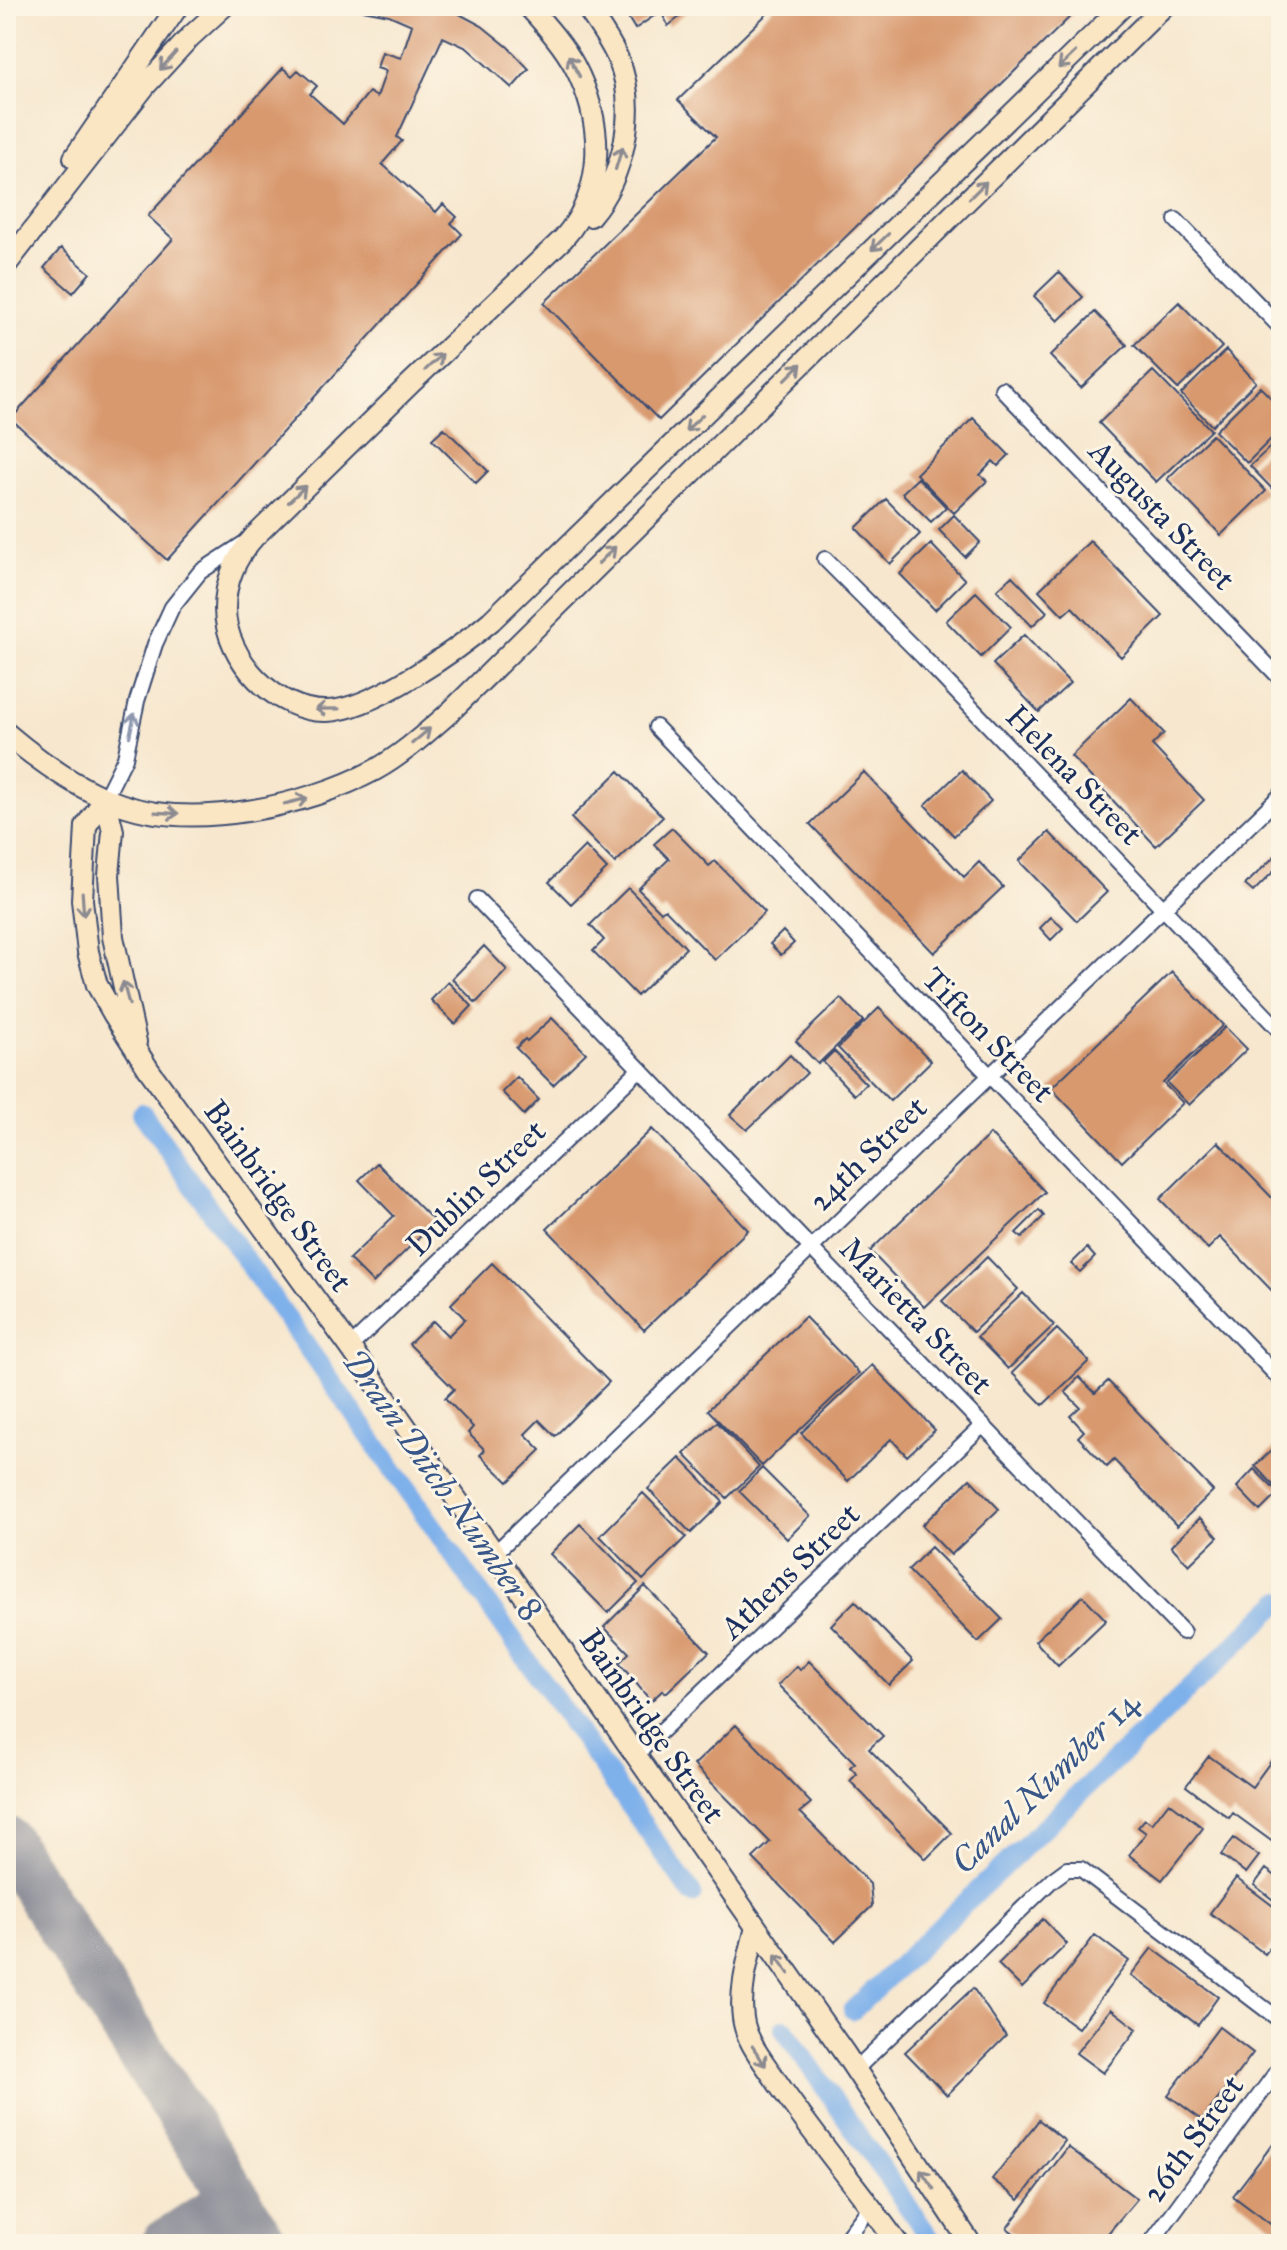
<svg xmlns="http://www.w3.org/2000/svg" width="1287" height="2250" viewBox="0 0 1287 2250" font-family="'IM FELL Great Primer',serif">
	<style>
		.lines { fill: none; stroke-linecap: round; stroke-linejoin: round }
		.canal { stroke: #7eb0ea; stroke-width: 20 }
		.taxiway { stroke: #898b96; stroke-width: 50 }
		.building { fill: #d8996e }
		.street-casing { stroke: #3c4b6f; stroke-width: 18 }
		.secondary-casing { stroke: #3c4b6f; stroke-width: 24 }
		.street { stroke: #fff; stroke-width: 14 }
		.secondary { stroke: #fbe6c4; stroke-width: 20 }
		.oneway { stroke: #8b8a91 }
		.oneway2 { stroke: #8d97ae }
		.labels { text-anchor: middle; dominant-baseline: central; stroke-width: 6; stroke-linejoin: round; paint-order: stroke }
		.street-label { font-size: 32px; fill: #1b2f5e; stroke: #fcf5e5 }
		.water-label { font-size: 34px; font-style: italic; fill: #395688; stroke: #fcf5e5 }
	</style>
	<rect width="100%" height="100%" fill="#fcf5e5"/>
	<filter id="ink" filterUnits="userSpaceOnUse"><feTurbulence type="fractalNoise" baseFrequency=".0125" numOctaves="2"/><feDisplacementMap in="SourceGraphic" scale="16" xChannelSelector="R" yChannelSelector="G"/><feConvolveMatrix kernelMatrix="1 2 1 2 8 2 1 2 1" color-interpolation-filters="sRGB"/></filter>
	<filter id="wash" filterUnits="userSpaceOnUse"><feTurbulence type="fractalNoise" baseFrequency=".006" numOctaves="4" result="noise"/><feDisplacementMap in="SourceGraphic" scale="32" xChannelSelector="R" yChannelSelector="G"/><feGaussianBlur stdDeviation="1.8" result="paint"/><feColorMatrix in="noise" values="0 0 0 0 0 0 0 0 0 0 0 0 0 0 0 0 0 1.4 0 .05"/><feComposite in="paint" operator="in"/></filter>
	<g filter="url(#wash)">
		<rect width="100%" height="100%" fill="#f7e7ce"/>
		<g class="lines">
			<path class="canal" d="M142 1113 692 1894
				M853 2010 1281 1601
				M784 2029 934 2244"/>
			<path class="taxiway" d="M6 1841 264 2244
				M166 2244 235 2199"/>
		</g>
		<g id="blocks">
			<path class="building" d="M293 6H454L452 10 482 26 508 47 529 69 512 88 467 48 443 37 397 137 402 141 382 164 436 212 443 204 457 217 451 223 462 234 167 560 11 419 173 239 148 216 283 68 292 76 298 70 317 86 310 94 343 124 369 92 377 97 386 71 377 68 382 52 401 58 412 25 389 15 358 9 327 10 294 15Z
				M621 6H694L668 26 661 11 635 29Z
				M775 6H1081L659 420 544 303 716 137 678 100Z
				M61 248 90 273 73 293 44 268Z
				M1059 272 1083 297 1058 321 1034 296Z
				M1179 302 1222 347 1178 389 1134 345Z
				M1095 312 1127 345 1081 388 1050 356Z
				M1226 350 1256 382 1212 426 1181 394Z
				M1153 371 1211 430 1156 482 1099 423Z
				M1260 387 1281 408V429L1247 463 1215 431Z
				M973 418 1009 455 998 466 993 461 980 475 987 481 954 513 916 474Z
				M444 428 488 471 476 483 432 439Z
				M1212 435 1266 491 1221 535 1167 479Z
				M1281 437V498L1250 466Z
				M918 478 946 507 931 522 902 493Z
				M886 499 920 534 890 564 856 528Z
				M954 515 980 542 965 557 939 530Z
				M1090 541 1163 616 1121 657 1072 607 1063 615 1039 590Z
				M931 544 965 580 935 610 900 574Z
				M1012 576 1047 612 1032 626 997 590Z
				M976 592 1011 627 981 657 946 621Z
				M1024 635 1070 683 1039 712 993 664Z
				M1131 698 1164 733 1152 745 1204 800 1156 846 1071 756Z
				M962 770 991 801 954 836 925 805Z
				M619 771 663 817 615 863 571 818Z
				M864 772 964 877 979 862 1003 887 934 953 810 824Z
				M672 828 709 866 715 861 765 912 715 960 665 909 661 912 638 889 669 859 654 844Z
				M1049 832 1107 892 1077 921 1019 861Z
				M585 846 607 869 571 904 549 882Z
				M1276 855 1281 860V864L1253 892 1245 885Z
				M628 888 686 948 637 996 593 951 604 940 590 925Z
				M1051 917 1063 928 1051 940 1040 928Z
				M783 931 794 943 781 955 770 944Z
				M484 946 507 970 476 1003 452 979Z
				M1172 972 1223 1025 1163 1083 1183 1103 1122 1162 1051 1088Z
				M448 982 472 1006 455 1024 431 1000Z
				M841 998 863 1021 818 1064 796 1041Z
				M879 1008 931 1061 890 1101 838 1048Z
				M552 1018 586 1053 553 1085 516 1048 525 1039 527 1041Z
				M1225 1027 1247 1049 1189 1105 1167 1083Z
				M834 1051 866 1084 854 1095 823 1062Z
				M790 1055 807 1073 747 1130 730 1115Z
				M517 1077 539 1100 524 1115 502 1092Z
				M652 1129 748 1230 644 1330 547 1229Z
				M990 1134 1045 1192 924 1307 870 1251Z
				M1218 1142 1281 1207 1279 1298 1220 1237 1208 1249 1160 1199Z
				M377 1163 435 1222 373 1283 349 1259 394 1216 359 1180Z
				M1039 1210 1044 1216 1022 1238 1016 1233Z
				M1087 1248 1095 1257 1080 1272 1071 1264Z
				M987 1257 1018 1289 973 1332 942 1301Z
				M492 1263 609 1382 555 1436 539 1420 525 1434 541 1450 508 1482 480 1455 485 1450 468 1433 473 1427 445 1398 454 1389 409 1344 433 1321 448 1336 465 1319 451 1304Z
				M1023 1293 1054 1325 1008 1369 977 1337Z
				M805 1317 859 1373 762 1466 708 1410Z
				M1057 1329 1089 1361 1043 1405 1012 1373Z
				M872 1365 935 1430 907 1456 891 1439 848 1481 801 1433Z
				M1079 1377 1095 1393 1108 1381 1213 1491 1177 1526 1114 1460 1107 1467 1078 1437 1084 1431 1070 1416 1080 1407 1065 1392Z
				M717 1422 759 1467 727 1498 684 1454Z
				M1273 1449 1281 1457V1486L1278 1490 1255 1466Z
				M680 1458 723 1502 691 1533 648 1489Z
				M762 1468 810 1516 787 1539 739 1491Z
				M1254 1469 1278 1493 1260 1511 1237 1487Z
				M970 1479 999 1509 951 1555 922 1525Z
				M643 1493 686 1537 643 1580 600 1536Z
				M1200 1518 1218 1537 1189 1565 1171 1546Z
				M580 1524 638 1583 608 1613 550 1554Z
				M931 1547 1002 1619 978 1642 908 1570Z
				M645 1586 709 1652 666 1693 663 1690 651 1701 619 1663 629 1653 604 1627Z
				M1083 1596 1106 1620 1058 1666 1035 1641Z
				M855 1601 913 1661 889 1685 831 1625Z
				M809 1661 883 1736 869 1749 952 1833 926 1859 850 1781 857 1774 850 1767 855 1763 778 1685 797 1666 800 1670Z
				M736 1725 811 1803 800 1812 870 1884 872 1906 835 1942 753 1858 770 1842 694 1765Z
				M1209 1756 1252 1787 1271 1761 1281 1768V1848L1233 1813 1229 1818 1186 1786Z
				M1169 1802 1203 1828 1162 1880 1129 1855 1146 1833 1138 1827 1145 1819 1152 1824Z
				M1234 1838 1259 1856 1246 1873 1221 1855Z
				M1266 1869 1281 1880V1906L1254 1885Z
				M1236 1878 1281 1912V1933L1265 1954 1210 1913Z
				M1043 1919 1067 1944 1022 1988 998 1964Z
				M1095 1935 1129 1961 1078 2028 1044 2003Z
				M1152 1948 1218 1997 1198 2025 1131 1975Z
				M973 1988 1006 2036 947 2095 905 2052Z
				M1111 2009 1137 2029 1103 2073 1076 2053Z
				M1219 2027 1253 2053 1202 2120 1168 2095Z
				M1039 2120 1065 2141 1019 2200 992 2179Z
				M1281 2133V2232L1233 2196Z
				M1068 2147 1137 2199 1099 2244H1028L1007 2228Z"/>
		</g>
	</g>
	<g filter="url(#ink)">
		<use href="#blocks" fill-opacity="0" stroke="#3c4b6f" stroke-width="2"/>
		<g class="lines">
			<defs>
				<path id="street" d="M1176 220 1281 328
					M1002 389 1281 679
					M825 559 924 658 1281 1032
					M656 727 1281 1380
					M105 798 125 758 137 701 155 644 172 607 200 572 246 542
					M477 899 811 1248 1183 1632
					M350 1347 640 1069
					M495 1553 1281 795
					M635 1756 982 1426
					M855 2070 1052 1880 1067 1869H1081L1281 2021
					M842 2244 871 2206
					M1150 2244 1281 2066"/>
				<path id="secondary" d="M528 6C545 24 562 43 574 65 604 122 607 189 563 239L412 382 254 537C236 557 225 582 225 609 225 659 277 713 327 711 372 710 457 650 491 621L1123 6
					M586 6C597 23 610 40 618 59 639 107 624 177 590 216
					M74 158 178 6
					M6 265 145 86 190 37 224 6
					M6 733C39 761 79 790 120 804 194 831 307 806 375 770 402 755 425 734 448 714L1164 6
					M105 798 86 826 82 900 88 952 97 985 114 1015 149 1070 350 1347 845 2054 971 2244
					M105 798 113 831 109 875 113 937 136 1042
					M756 1927C749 1957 739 1988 743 2018 746 2042 764 2062 777 2082 815 2138 859 2189 898 2244"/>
			</defs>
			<use href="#street" class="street-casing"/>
			<use href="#secondary" class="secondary-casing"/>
			<use href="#street" class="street"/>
			<use href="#secondary" class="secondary"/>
		</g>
		<defs><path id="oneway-shaft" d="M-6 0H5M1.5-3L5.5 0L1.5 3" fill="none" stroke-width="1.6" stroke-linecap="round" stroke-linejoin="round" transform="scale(2)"/></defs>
		<g class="oneway">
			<use href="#oneway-shaft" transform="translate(1067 60) rotate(136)"/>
			<use href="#oneway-shaft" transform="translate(168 61) rotate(132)"/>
			<use href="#oneway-shaft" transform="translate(574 66) rotate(-118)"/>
			<use href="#oneway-shaft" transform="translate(619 158) rotate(-73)"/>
			<use href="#oneway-shaft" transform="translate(978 190) rotate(-45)"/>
			<use href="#oneway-shaft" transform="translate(880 242) rotate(136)"/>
			<use href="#oneway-shaft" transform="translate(434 362) rotate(-43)"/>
			<use href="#oneway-shaft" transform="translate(793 372) rotate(-45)"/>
			<use href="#oneway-shaft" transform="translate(694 423) rotate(136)"/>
			<use href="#oneway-shaft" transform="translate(297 494) rotate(-44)"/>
			<use href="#oneway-shaft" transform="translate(607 555) rotate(-45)"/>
			<use href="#oneway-shaft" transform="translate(327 709) rotate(179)"/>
			<use href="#oneway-shaft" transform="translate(421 736) rotate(-40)"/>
			<use href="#oneway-shaft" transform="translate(296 801) rotate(-14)"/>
			<use href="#oneway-shaft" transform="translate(167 813) rotate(4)"/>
			<use href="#oneway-shaft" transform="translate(83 904) rotate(86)"/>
			<use href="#oneway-shaft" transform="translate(126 993) rotate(-105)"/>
			<use href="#oneway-shaft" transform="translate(782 1964) rotate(-125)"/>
			<use href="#oneway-shaft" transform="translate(759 2056) rotate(56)"/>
			<use href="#oneway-shaft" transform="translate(927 2179) rotate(-124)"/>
		</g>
		<use class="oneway2" href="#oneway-shaft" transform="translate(132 725) rotate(-78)"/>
	</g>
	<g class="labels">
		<g class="street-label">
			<text transform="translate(1162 515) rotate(46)">Augusta Street</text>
			<text transform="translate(1074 775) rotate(46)">Helena Street</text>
			<text transform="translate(988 1035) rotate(46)">Tifton Street</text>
			<text transform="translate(868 1154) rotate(-44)">24th Street</text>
			<text transform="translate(476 1188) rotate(-44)">Dublin Street</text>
			<text transform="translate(278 1196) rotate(54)">Bainbridge Street</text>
			<text transform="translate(916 1316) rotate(46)">Marietta Street</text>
			<text transform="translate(790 1571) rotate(-44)">Athens Street</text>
			<text transform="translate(652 1726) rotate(55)">Bainbridge Street</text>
			<text transform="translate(1193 2139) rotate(-54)">26th Street</text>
		</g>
		<g class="water-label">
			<text transform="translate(443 1485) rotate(55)">Drain Ditch Number 8</text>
			<text transform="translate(1045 1782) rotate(-44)">Canal Number 14</text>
		</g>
	</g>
	<rect width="1287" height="2250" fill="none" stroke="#fcf5e5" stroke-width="32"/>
</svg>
